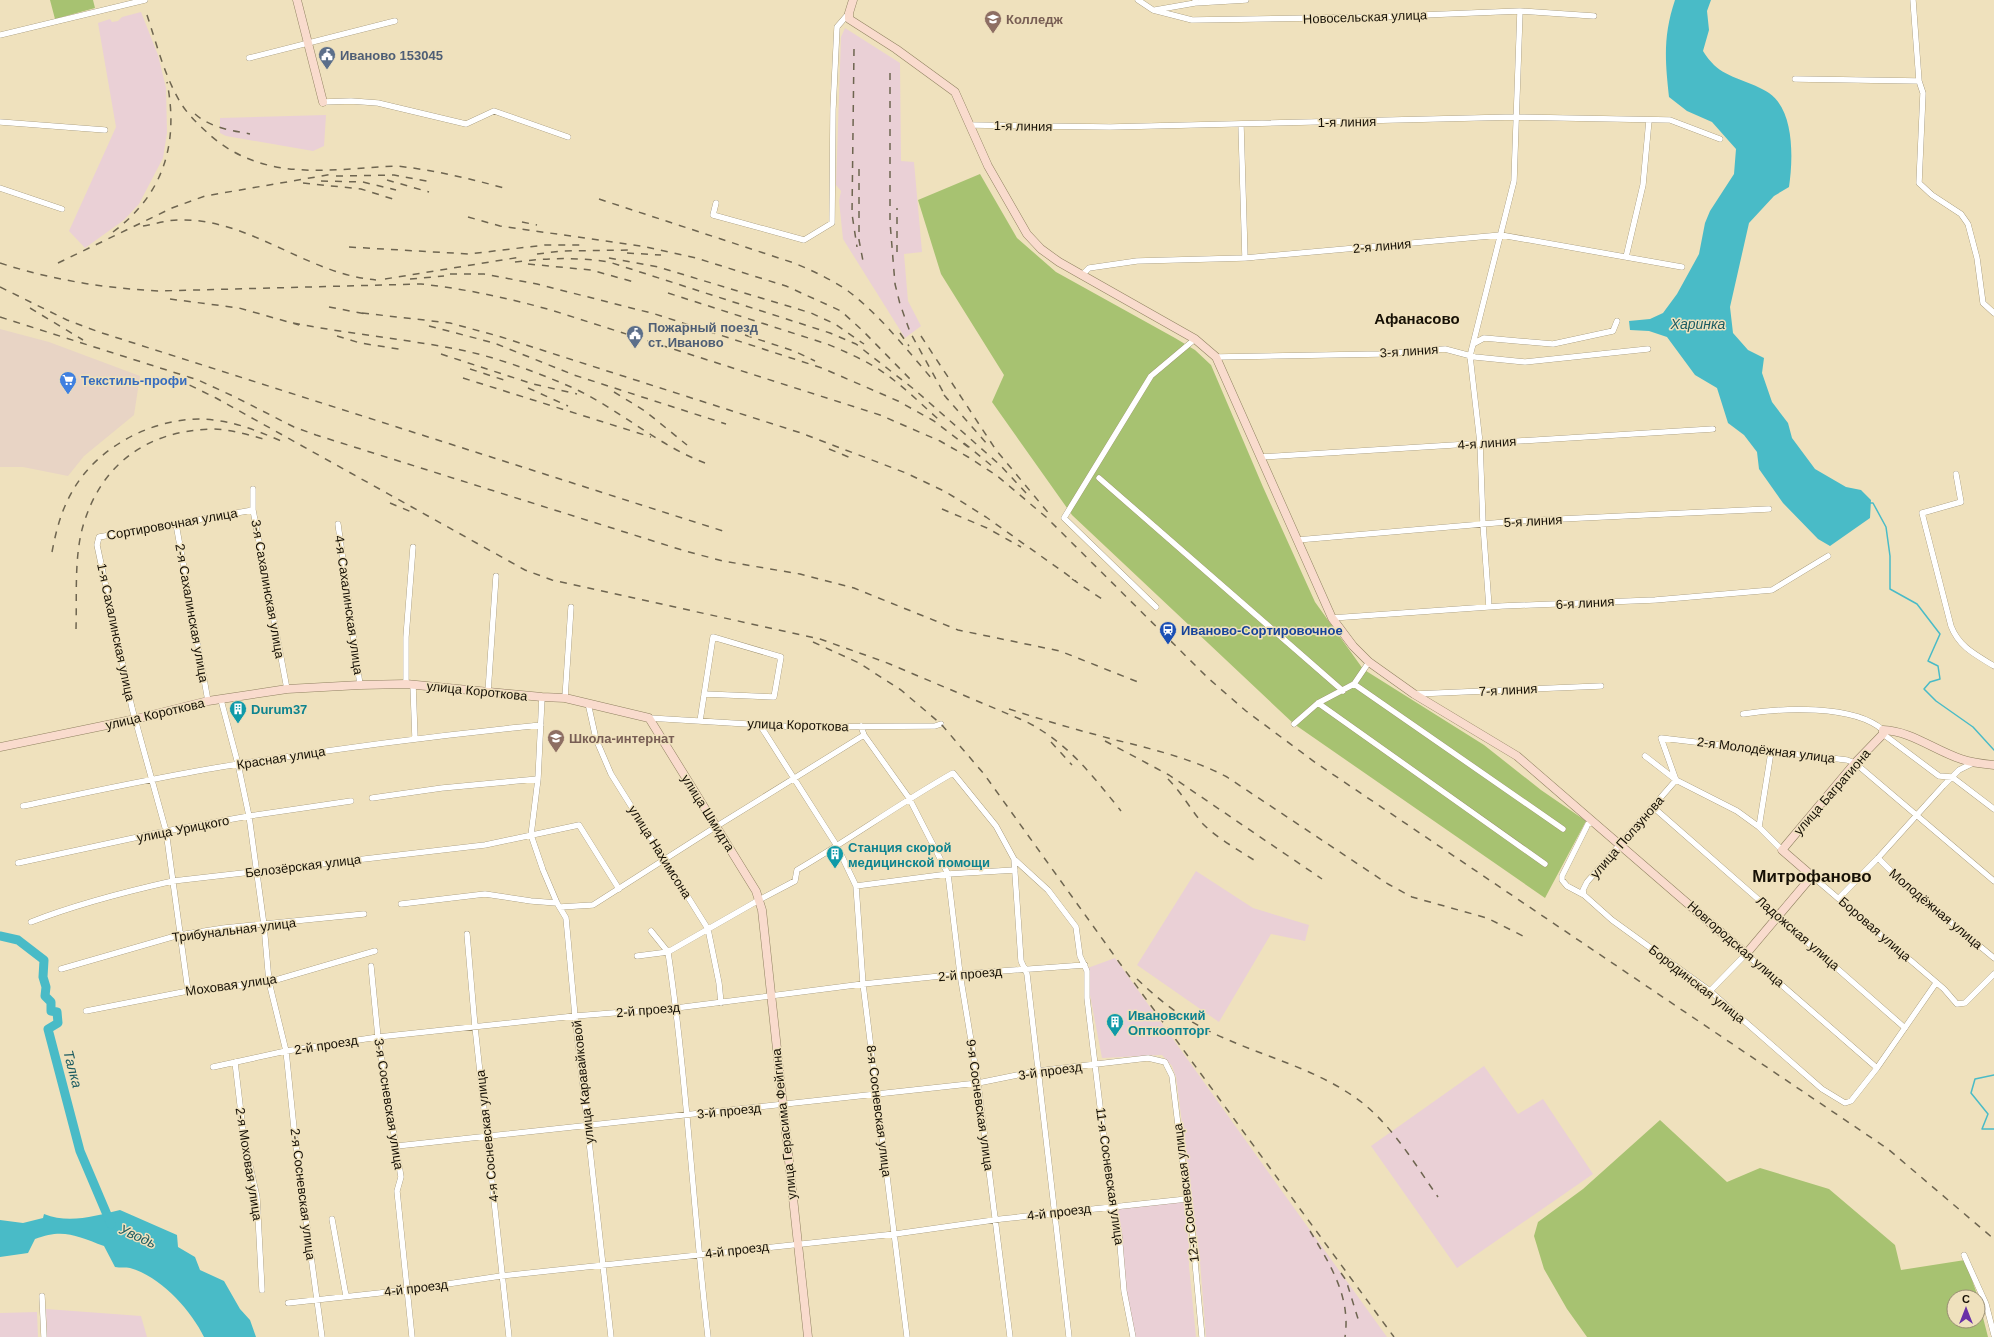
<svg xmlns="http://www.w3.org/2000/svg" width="1994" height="1337" viewBox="0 0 1994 1337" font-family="Arial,sans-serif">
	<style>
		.commercial { fill: #e8d4c5 }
		.industrial { fill: #ead0d6 }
		.green { fill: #a7c271 }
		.water { fill: #49bbc7 }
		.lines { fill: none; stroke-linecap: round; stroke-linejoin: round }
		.stream { stroke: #49bbc7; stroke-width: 1.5 }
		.river { stroke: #49bbc7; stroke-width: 9 }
		.street-casing { stroke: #908261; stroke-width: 6 }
		.secondary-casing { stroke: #908261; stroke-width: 9 }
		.street { stroke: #fff; stroke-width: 5.5 }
		.secondary { stroke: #f9dbcd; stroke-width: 8 }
		.rail { stroke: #6e6550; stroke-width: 1.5; stroke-dasharray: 7 7; stroke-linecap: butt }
		.labels { text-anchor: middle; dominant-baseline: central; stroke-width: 3; stroke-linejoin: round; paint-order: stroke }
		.street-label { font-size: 13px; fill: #161005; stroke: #efe1bd }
		.education-label { font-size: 13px; font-weight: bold; fill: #785e54; stroke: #efe1bd; text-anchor: start }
		.service-label { font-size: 13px; font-weight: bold; fill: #4e5e75; stroke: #efe1bd; text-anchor: start }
		.shop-label { font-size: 13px; font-weight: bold; fill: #366cbe; stroke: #efe1bd; text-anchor: start }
		.transit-label { font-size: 13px; font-weight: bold; fill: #164399; stroke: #efe1bd; text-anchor: start }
		.culture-label { font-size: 13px; font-weight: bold; fill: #0d838f; stroke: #efe1bd; text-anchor: start }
		.water-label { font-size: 14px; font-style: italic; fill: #1b5b61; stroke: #efe1bd }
		.quarter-label { font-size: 15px; font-weight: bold; fill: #161005; stroke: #efe1bd }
		.district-label { font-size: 17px; font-weight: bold; fill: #161005; stroke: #efe1bd }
	</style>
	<rect width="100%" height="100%" fill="#efe1bd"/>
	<path class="commercial" d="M0 329 49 342 140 376 134 415 84 456 68 476 23 467H0Z"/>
	<path class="industrial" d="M141 12 158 55 166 88 167 133 163 158 139 204 124 220 85 248 69 231 116 127 98 23 110 19 112 22 118 21 122 17Z
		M845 28 900 63 901 161 914 162 922 252 904 254 908 301 921 326 905 338 843 239 839 201 841 191 836 185 841 37Z
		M326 115 324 146 313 151 226 136 220 133V118Z
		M1196 871 1253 908 1309 925 1305 941 1271 934 1219 1022 1137 965Z
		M1115 958 1284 1194 1387 1337H1206L1200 1262 1176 1077 1172 1066 1162 1055 1102 1058 1085 969Z
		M1484 1066 1518 1114 1543 1099 1593 1174 1457 1268 1371 1146Z
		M1183 1199 1185 1205 1189 1245V1266L1196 1337H1134L1125 1291 1114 1206Z
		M46 1309 141 1316 147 1337H47Z
		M37 1312 38 1337H0V1313Z"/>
	<path class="green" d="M50 0H93L95 8 55 19Z
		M980 174 1017 238 1056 272 1175 338 1195 350 1211 365 1263 487 1315 602 1363 669 1484 745 1541 790 1586 821 1545 898 1294 724 1072 515 992 402 1004 375 941 274 918 200Z
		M1660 1120 1727 1182 1760 1168 1829 1189 1895 1245 1901 1270 1965 1260 1978 1297H1954V1321H1978V1298L1988 1337H1587L1567 1309 1544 1269 1534 1236 1538 1222 1583 1189Z"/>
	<path class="water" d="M1675 0H1711L1707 11 1709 30 1703 51C1706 56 1710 61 1714 65 1727 78 1753 82 1769 93 1795 111 1793 160 1789 187L1774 196 1749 223 1730 307 1733 333 1748 350 1764 358 1762 373 1772 402 1788 423 1792 438 1815 469 1846 487 1861 490 1871 500 1870 518 1830 546 1818 539 1783 503 1759 469 1757 452 1744 435 1728 423 1717 388 1695 375 1667 337 1649 331 1630 330 1629 321 1650 319 1663 313 1677 294 1699 254 1705 223 1710 211 1734 174 1736 149 1712 122 1687 111 1669 97C1665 60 1663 36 1675 0Z
		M120 1210 177 1235 178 1247 195 1257 200 1270 224 1281 240 1309 250 1320 256 1337H204C191 1310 160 1276 130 1268 126 1267 120 1268 115 1267L104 1246C77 1236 63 1228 35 1239L28 1253 0 1257V1220L23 1223 43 1218 44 1214C69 1224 95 1216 120 1210Z"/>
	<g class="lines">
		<path class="stream" d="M1870 503H1873L1886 527 1890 556V589L1917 604 1940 634 1928 661 1938 666 1940 679 1930 682 1924 689 1936 701 1973 727 1994 750
			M1994 1075 1975 1079 1971 1093 1988 1114 1982 1129H1994"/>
		<path class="river" d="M0 936 18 940 44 960 43 977 46 987 45 996 51 1002V1011L57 1012 58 1023 48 1029 80 1151 111 1224"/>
		<defs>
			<path id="street" d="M1138 0 1153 10 1192 20 1374 17 1520 11 1594 16
				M1913 0 1919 81 1923 93 1919 183 1932 195 1961 214 1968 224 1977 258 1983 303 1994 313
				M1195 3 1246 0
				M1155 10 1195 3V0
				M0 35 145 0
				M249 58 395 21
				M1795 79 1919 81
				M323 102 351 101 378 103 466 124 494 111 568 137
				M0 122 105 130
				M971 125 1110 127 1515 117 1670 120 1720 139
				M1241 125 1245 258
				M0 188 62 209
				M716 203 713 215 804 240 832 223 833 109 837 27 849 13
				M1626 257 1643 185 1649 120
				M1082 275 1089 268 1137 261 1245 258 1501 235 1682 267
				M1473 344 1484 338 1553 344 1613 331 1617 321
				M1216 357 1381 354 1445 349 1475 357 1525 362 1648 349
				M1260 457 1713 429
				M1956 474 1961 502 1922 513 1951 626C1959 647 1976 655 1994 666
				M1099 478 1343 691
				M253 489V510L287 689
				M176 524 208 701
				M338 524 360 685
				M1297 540 1518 521 1769 509
				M1156 607 1064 518 1151 376 1195 339
				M1489 607 1483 524 1480 443 1470 356 1514 181 1520 11
				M1332 618 1502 606 1655 600 1772 590 1828 556
				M406 684V637L413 547
				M1354 684 1563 829
				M413 685 415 738
				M488 692 496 576
				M1415 694 1601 686
				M542 697 538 779 531 835 543 870 557 903 566 918 575 1016 611 1337
				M565 698 571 607
				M221 700 238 764 249 816 264 925 269 982 286 1051 295 1138 322 1337
				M588 703 596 739 611 774 708 929 719 983 721 1003
				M1318 703 1545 864
				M1743 714C1781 708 1853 704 1883 730
				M649 718 796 727 935 726 941 724
				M700 721 713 637 781 657 774 697 704 694
				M1294 724 1318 703 1354 684 1369 662
				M760 725 837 846 856 886 863 984 907 1337
				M861 726 864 735 909 798 948 874 960 974 978 1083 1010 1337
				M1883 734 1939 776 1952 777 1994 809
				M372 798 442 788 538 779
				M23 806C95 791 167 775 239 764 340 748 440 735 541 725
				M1653 807 1905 1028
				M1593 822 1588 824 1562 876V880L1567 886 1584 895 1612 920 1710 991 1822 1089 1845 1103 1851 1101 1877 1068 1936 983
				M1759 827 1771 752
				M1782 850 1759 827 1737 811 1676 780 1661 738 1847 760 1855 763 1994 881
				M1878 858 1899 879 1994 958
				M1014 859 1021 961 1027 974 1069 1337
				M18 863 166 831 249 816 351 801
				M1812 876 1944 989 1957 1004 1965 1003 1994 974
				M856 886 948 874 1015 870
				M1584 895 1583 890 1587 882 1676 780 1645 756
				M1839 898 1878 858 1943 786 1959 770 1973 763
				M401 904 485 894 531 901 557 903
				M560 907 593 905 717 826 864 735
				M31 922C77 904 124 892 173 881L485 845 579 825 619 889
				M651 931 668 952
				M467 934 475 1027 509 1337
				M668 952C687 1080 693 1209 708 1337
				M637 956 668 952 759 900 795 881 797 870C850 839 900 803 953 773L996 826 1014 859 1048 890 1076 927 1080 956 1087 971V998L1112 1206 1119 1233 1124 1291 1133 1337
				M371 966 378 1037 401 1177 397 1191 412 1337
				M61 969 179 935 224 928 364 914
				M188 991 166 831 132 708 97 545 99 537 253 510
				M1710 991 1746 954 1877 1068
				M86 1011 188 991 269 982 375 951
				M235 1062 244 1139 257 1197 262 1290
				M213 1067 286 1051 378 1037 575 1016 676 1008 863 984 960 974 1085 965
				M397 1146 978 1083 1037 1071 1148 1058 1165 1062 1172 1076 1187 1199 1190 1208 1202 1337
				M332 1219 346 1296
				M1964 1255 1986 1304 1994 1335
				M42 1296 44 1337
				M288 1303 407 1290 501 1276 895 1234 1001 1219 1187 1199"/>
			<path id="secondary" d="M297 0 323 102
				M853 0 849 13V19L896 49 955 92 988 166 1027 234 1041 249 1059 262 1195 339 1216 357 1332 618 1353 646 1369 662 1414 694 1517 756 1746 954 1812 876 1782 850 1855 763 1883 734V730C1911 731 1934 750 1961 759 1972 763 1983 764 1994 765
				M0 747 136 719 208 701 287 689 360 685 406 684 542 697 565 698 649 718 756 891 762 910 808 1337"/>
		</defs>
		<use href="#street" class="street-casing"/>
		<use href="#secondary" class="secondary-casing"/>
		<use href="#street" class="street"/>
		<use href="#secondary" class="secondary"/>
		<path class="rail" d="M147 15C157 45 165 78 182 105 190 117 201 127 211 136 266 183 331 169 397 166 433 170 468 178 504 188
			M854 49 852 214 857 247
			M890 73V222L895 284 900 304 910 332 947 399
			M195 114C211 128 230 130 250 134
			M859 169V240L863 261
			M336 176 394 175 432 182
			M387 180 429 192
			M321 181 363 182 396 190
			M303 183 361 189 393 199
			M599 199 794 263C813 271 831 279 848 291 881 316 907 350 933 380
			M468 217 500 226 641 246 696 258 786 286 841 311 863 331 912 381
			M522 222 537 225
			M143 226C155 224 167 220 179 220 250 218 306 274 376 280
			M113 232C164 194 179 143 167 82
			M349 247 469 254 545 245H584
			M897 252V208
			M627 253 661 255
			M537 254 561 251 633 250
			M609 258 658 267 811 313 835 324 864 344
			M515 262C547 258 577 257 609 262L830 333 856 344 915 390 1000 465 1028 495
			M0 263C52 280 104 288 158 291L421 284C466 289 508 298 551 310L880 415 940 441 968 457 996 475 1046 517 1208 678 1246 711 1316 763 1888 1149 1994 1239
			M58 263 172 208 205 196 333 174
			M528 264 591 270 634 282
			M450 274H484L537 284 655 314 822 368 898 401 934 421 968 447
			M385 279 521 257
			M410 279 444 276
			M0 287 67 320 99 332 723 531
			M668 293 827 344C844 351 860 358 875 367 898 381 918 401 938 419
			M170 299 239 308 299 325
			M329 307 366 314
			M30 308 83 340
			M362 313 450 323 498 336 801 433 906 473 946 492 986 517 1076 581
			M0 317 198 380 233 396 294 427 316 435 685 551 723 561 800 574 854 588 958 630 1060 651 1143 684
			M293 323C349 334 406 339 461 350 499 358 536 372 571 387 618 408 657 445 705 463
			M429 326 494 343 574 375 726 424
			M900 333 909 346
			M745 335 794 351 815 361
			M337 336 360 343 405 350
			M921 336 996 450 1051 516
			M441 354 533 384 577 394
			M470 369 504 380
			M463 378 651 437
			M177 379 216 398 525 570 552 580 820 639 885 662 1027 722C1069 744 1092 775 1121 811
			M528 388 568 406
			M614 392 645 411 687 445
			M944 395 987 444
			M964 443 992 466
			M829 449 851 458
			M390 503 414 513
			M942 509 987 528 1021 547
			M52 552C56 531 61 511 72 492 97 445 161 413 214 420 240 423 262 433 286 443
			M1072 579 1102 599
			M76 629C77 597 74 557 83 526 101 464 147 431 211 429 230 429 249 435 267 440
			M813 642 859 663 901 690 941 724 984 774 1116 958 1394 1337
			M1009 709C1043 720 1077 730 1112 739 1151 749 1191 758 1227 777L1388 884 1412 897 1487 918 1523 936
			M1105 741 1169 775 1322 879
			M1051 742 1072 765
			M1168 779C1182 793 1191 810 1203 824 1218 839 1239 850 1257 862
			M1137 979C1153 994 1170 1009 1189 1020 1241 1052 1305 1062 1356 1098 1391 1123 1414 1163 1438 1197
			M1310 1231C1330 1264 1351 1297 1345 1337
			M1341 1273 1346 1280 1359 1322"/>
	</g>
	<defs>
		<symbol id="university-pin" viewBox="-11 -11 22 30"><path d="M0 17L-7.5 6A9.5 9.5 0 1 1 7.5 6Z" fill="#8d6e63" stroke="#efe1bd"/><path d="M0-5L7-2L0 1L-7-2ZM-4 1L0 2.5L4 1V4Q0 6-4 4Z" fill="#fff"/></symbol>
		<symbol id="civic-pin" viewBox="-11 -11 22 30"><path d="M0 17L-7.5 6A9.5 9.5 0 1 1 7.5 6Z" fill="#5c6f8a" stroke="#efe1bd"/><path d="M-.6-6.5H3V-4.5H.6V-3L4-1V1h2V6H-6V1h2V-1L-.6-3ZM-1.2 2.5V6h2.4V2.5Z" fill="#fff"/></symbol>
		<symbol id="supermarket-pin" viewBox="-11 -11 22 30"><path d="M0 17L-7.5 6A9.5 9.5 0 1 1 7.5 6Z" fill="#3f7fe0" stroke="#efe1bd"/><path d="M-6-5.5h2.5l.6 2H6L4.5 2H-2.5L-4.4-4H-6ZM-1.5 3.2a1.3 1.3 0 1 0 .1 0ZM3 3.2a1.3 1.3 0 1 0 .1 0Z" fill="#fff"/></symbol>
		<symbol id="station-pin" viewBox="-11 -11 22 30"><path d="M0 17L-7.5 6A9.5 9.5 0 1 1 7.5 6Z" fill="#1a4fb4" stroke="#efe1bd"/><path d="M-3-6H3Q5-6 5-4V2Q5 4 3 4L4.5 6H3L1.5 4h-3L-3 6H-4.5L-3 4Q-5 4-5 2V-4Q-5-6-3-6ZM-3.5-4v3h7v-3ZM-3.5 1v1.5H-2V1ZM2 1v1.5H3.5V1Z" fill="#fff"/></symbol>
		<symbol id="building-pin" viewBox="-11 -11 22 30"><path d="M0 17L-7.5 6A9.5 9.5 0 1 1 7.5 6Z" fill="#0f9aa8" stroke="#efe1bd"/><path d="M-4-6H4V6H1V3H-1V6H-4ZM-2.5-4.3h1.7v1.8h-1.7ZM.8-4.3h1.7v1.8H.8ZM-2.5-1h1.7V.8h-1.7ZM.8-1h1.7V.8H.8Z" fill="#fff"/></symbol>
		<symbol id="school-pin" viewBox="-11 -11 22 30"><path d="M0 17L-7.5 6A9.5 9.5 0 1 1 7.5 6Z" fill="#8d6e63" stroke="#efe1bd"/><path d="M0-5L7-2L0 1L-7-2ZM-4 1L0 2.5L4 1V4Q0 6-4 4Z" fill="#fff"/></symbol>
	</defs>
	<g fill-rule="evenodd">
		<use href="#university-pin" x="983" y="9" width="20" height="27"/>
		<use href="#civic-pin" x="317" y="45" width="20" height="27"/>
		<use href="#civic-pin" x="625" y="324" width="20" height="27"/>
		<use href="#supermarket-pin" x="58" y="370" width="20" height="27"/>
		<use href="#station-pin" x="1158" y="620" width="20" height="27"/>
		<use href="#building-pin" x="228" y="699" width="20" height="27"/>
		<use href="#school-pin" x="546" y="728" width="20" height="27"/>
		<use href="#building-pin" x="825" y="844" width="20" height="27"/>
		<use href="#building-pin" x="1105" y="1012" width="20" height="27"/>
	</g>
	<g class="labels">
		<g class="street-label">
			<text transform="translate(1365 17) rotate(-2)">Новосельская улица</text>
			<text transform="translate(1347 122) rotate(-1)">1-я линия</text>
			<text transform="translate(1023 126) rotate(1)">1-я линия</text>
			<text transform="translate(1382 246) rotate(-5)">2-я линия</text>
			<text transform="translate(1409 351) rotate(-4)">3-я линия</text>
			<text transform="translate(1487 443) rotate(-4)">4-я линия</text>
			<text transform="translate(1533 521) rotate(-3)">5-я линия</text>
			<text transform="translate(172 524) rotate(-10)">Сортировочная улица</text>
			<text transform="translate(268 589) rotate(80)">3-я Сахалинская улица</text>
			<text transform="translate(1585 603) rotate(-3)">6-я линия</text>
			<text transform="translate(349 605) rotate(82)">4-я Сахалинская улица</text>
			<text transform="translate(192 613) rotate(80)">2-я Сахалинская улица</text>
			<text transform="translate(116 632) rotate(78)">1-я Сахалинская улица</text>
			<text transform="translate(1508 690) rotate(-3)">7-я линия</text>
			<text transform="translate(477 691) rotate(6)">улица Короткова</text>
			<text transform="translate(155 714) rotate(-13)">улица Короткова</text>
			<text transform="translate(798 725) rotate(2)">улица Короткова</text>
			<text transform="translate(1766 750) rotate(7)">2-я Молодёжная улица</text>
			<text transform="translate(281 758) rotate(-9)">Красная улица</text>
			<text transform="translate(1832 792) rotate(-49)">улица Багратиона</text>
			<text transform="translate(708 813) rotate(58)">улица Шмидта</text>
			<text transform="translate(183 829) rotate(-11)">улица Урицкого</text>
			<text transform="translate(1627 837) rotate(-49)">улица Ползунова</text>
			<text transform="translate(660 852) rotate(58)">улица Нахимсона</text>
			<text transform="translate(303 866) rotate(-7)">Белозёрская улица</text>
			<text transform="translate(1936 909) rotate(40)">Молодёжная улица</text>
			<text transform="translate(1875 929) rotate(41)">Боровая улица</text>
			<text transform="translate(234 930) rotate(-7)">Трибунальная улица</text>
			<text transform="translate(1798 933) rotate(41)">Ладожская улица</text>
			<text transform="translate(1736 944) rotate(41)">Новгородская улица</text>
			<text transform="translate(970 974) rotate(-5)">2-й проезд</text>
			<text transform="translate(1697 984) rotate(38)">Бородинская улица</text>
			<text transform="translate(231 985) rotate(-8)">Моховая улица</text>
			<text transform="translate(648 1010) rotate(-5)">2-й проезд</text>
			<text transform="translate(326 1045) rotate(-9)">2-й проезд</text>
			<text transform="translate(1050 1071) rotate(-8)">3-й проезд</text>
			<text transform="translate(583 1082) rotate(-96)">улица Каравайковой</text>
			<text transform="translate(389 1104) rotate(81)">3-я Сосневская улица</text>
			<text transform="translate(980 1105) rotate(82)">9-я Сосневская улица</text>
			<text transform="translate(729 1111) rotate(-6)">3-й проезд</text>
			<text transform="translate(879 1111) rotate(83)">8-я Сосневская улица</text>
			<text transform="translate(784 1124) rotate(-96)">улица Герасима Фейгина</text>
			<text transform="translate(487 1136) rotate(-96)">4-я Сосневская улица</text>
			<text transform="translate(249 1164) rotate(81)">2-я Моховая улица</text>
			<text transform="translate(1110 1176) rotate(82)">11-я Сосневская улица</text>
			<text transform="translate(1186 1193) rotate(-97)">12-я Сосневская улица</text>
			<text transform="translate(303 1194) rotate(83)">2-я Сосневская улица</text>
			<text transform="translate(1059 1212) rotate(-7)">4-й проезд</text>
			<text transform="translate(737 1250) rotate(-7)">4-й проезд</text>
			<text transform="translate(416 1288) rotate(-7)">4-й проезд</text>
		</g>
		<g class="education-label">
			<text x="1006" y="19">Колледж</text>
			<text x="569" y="738">Школа-интернат</text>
		</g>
		<g class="service-label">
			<text x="340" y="55">Иваново 153045</text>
			<text x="648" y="327">Пожарный поезд<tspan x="648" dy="15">ст. Иваново</tspan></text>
		</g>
		<g class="shop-label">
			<text x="81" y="380">Текстиль-профи</text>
		</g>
		<g class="transit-label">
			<text x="1181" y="630">Иваново-Сортировочное</text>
		</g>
		<g class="culture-label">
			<text x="251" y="709">Durum37</text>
			<text x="848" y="847">Станция скорой<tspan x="848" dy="15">медицинской помощи</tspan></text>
			<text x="1128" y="1015">Ивановский<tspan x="1128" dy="15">Опткоопторг</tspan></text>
		</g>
		<g class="water-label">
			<text x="1698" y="324">Харинка</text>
			<text transform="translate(73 1069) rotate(75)">Талка</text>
			<text transform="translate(138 1236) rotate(24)">Уводь</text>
		</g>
		<g class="quarter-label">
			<text x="1417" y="318">Афанасово</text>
		</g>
		<g class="district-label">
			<text x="1812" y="876">Митрофаново</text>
		</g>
	</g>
	<g transform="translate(1966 1309)"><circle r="19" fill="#efe1bd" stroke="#988d73"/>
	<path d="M0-3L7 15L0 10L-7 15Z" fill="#6931a7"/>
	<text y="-6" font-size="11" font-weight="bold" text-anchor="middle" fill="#161005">С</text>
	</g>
</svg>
